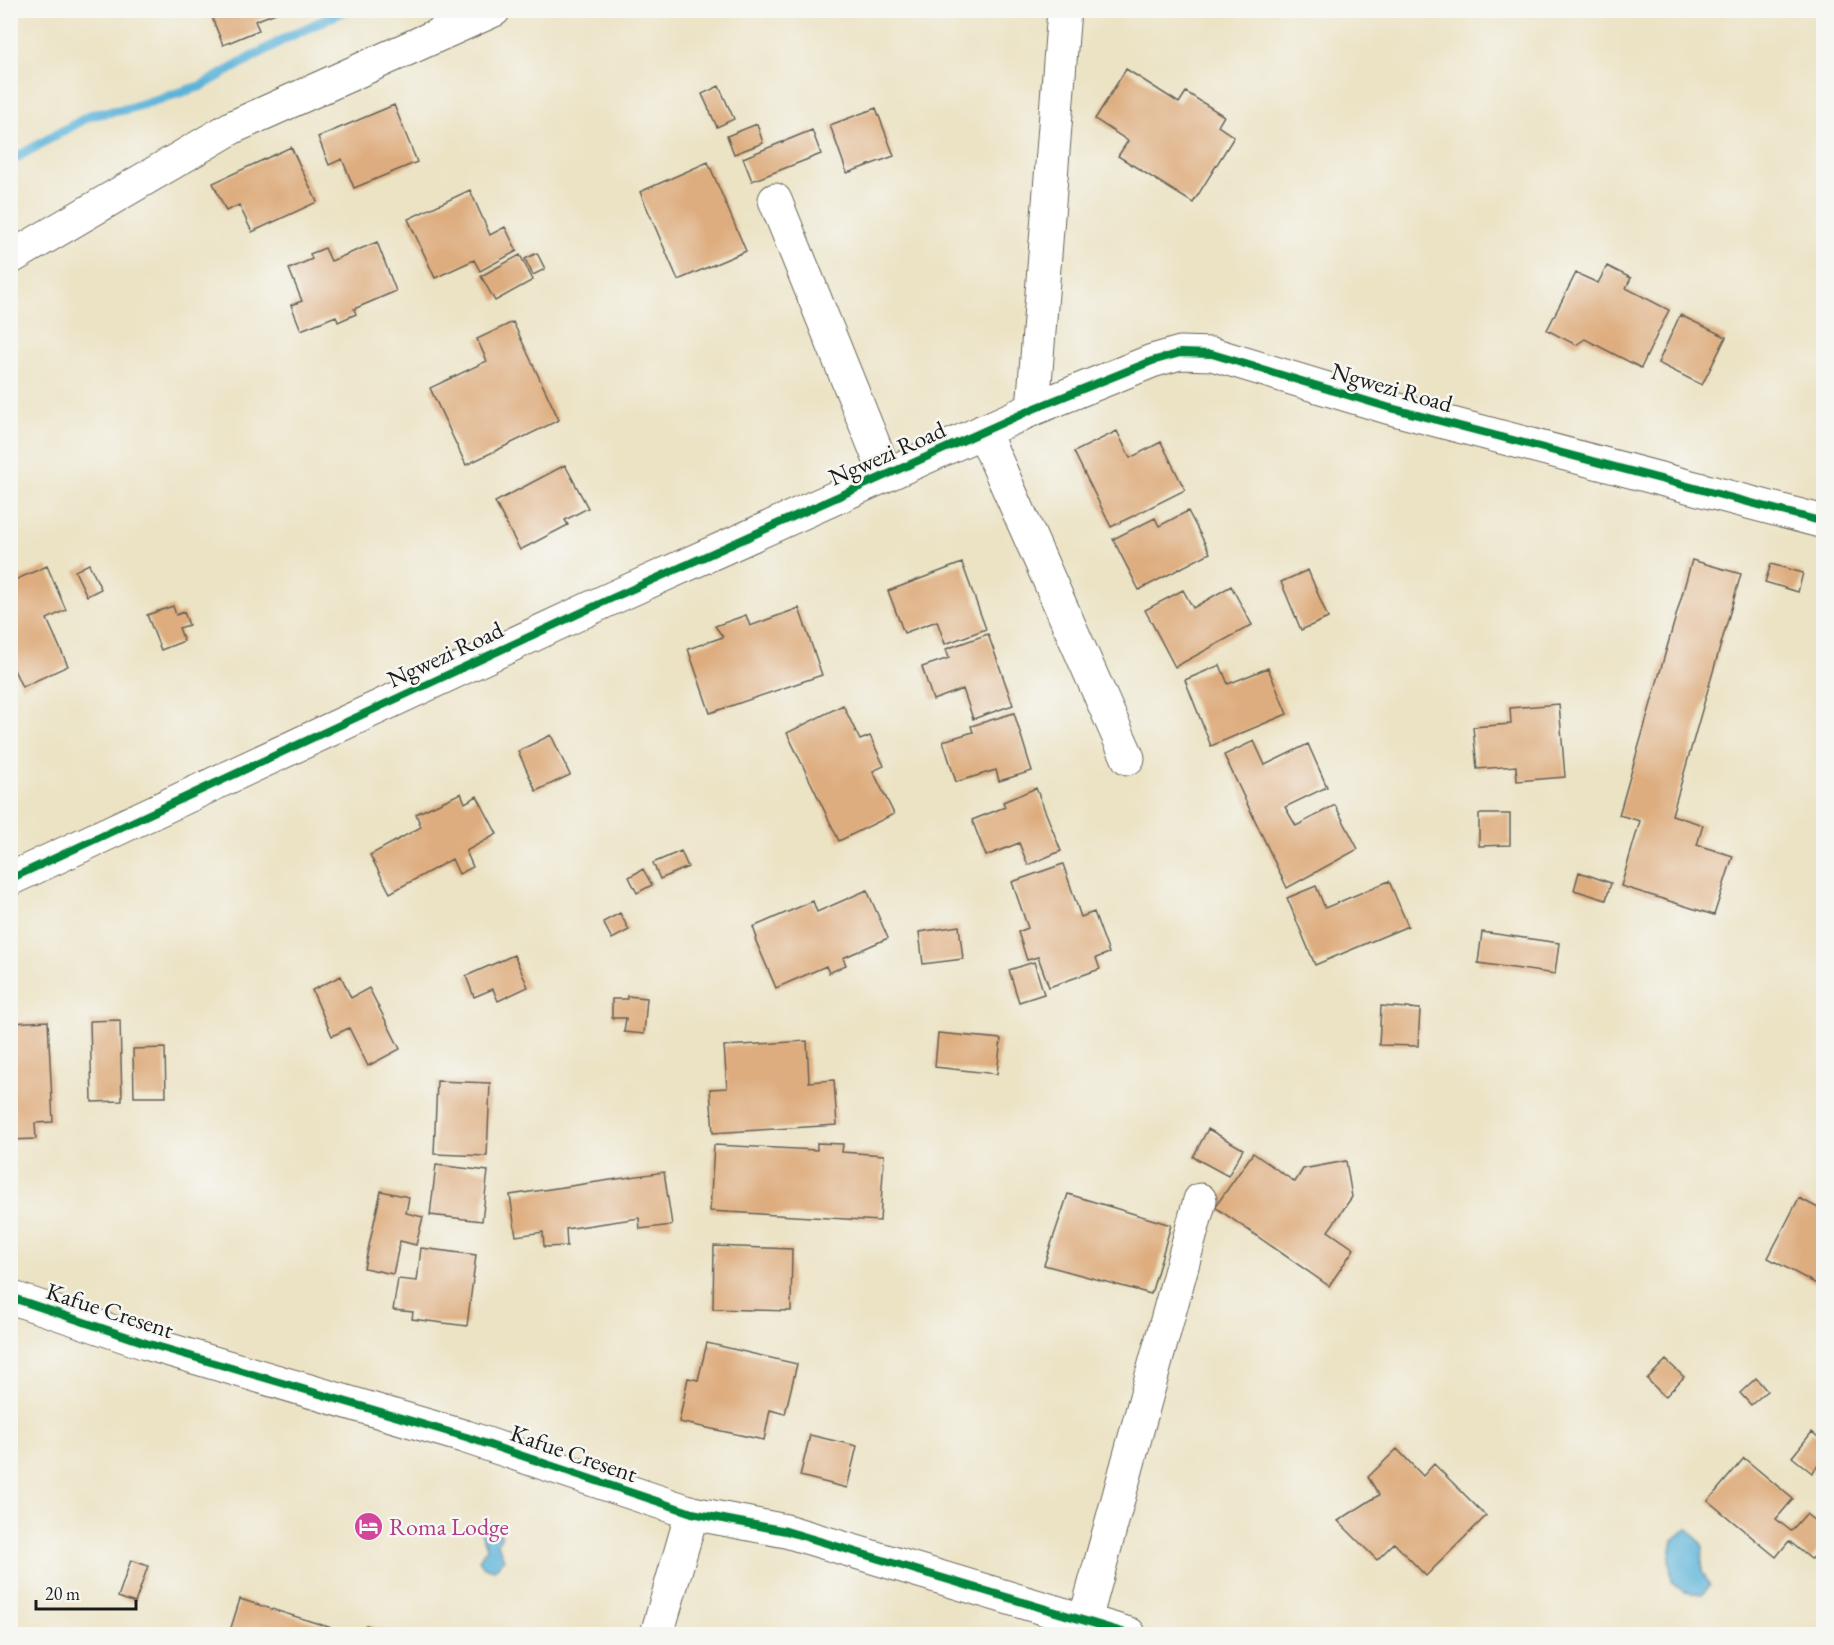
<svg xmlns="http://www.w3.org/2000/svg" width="1834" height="1645" viewBox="0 0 1834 1645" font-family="'EB Garamond',serif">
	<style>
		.water { fill: #5cb3d9; stroke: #3c687a; stroke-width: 1.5 }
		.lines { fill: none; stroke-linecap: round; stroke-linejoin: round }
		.stream { stroke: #5cb3d9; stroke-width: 10 }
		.building { fill: #dead7f }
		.minor-casing { stroke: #656257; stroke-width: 35 }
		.minor { stroke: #fff; stroke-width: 33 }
		.cycleway-casing { stroke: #f6f6f2; stroke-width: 11 }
		.cycleway { stroke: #00873e; stroke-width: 8 }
		.labels { text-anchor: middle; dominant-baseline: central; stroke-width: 5; stroke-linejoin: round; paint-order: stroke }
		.street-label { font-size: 24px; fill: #1c1c1c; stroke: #f6f6f2 }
		.hotel-label { font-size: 24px; fill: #b23c85; stroke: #f6f6f2; text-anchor: start }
	</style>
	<rect width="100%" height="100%" fill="#f6f6f2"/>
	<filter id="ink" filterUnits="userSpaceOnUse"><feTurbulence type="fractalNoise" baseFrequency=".0167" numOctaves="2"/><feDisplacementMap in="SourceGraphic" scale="12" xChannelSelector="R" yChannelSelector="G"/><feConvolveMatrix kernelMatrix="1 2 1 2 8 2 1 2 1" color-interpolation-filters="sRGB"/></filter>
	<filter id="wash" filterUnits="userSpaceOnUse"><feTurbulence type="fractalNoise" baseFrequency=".008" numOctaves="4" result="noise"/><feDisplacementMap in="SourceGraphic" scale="24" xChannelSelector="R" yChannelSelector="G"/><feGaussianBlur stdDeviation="1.35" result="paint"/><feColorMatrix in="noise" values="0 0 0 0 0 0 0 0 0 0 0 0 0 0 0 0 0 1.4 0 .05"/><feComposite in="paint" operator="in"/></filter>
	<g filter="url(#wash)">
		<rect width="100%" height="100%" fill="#ece3c5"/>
		<path class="water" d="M489 1523 501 1524V1537L498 1543 504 1560 494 1570 484 1567 479 1560 487 1548 481 1532Z
			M1688 1528 1703 1546 1702 1570 1710 1586 1702 1594 1684 1592 1672 1582 1669 1559 1673 1540Z"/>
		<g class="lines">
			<path class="stream" d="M10 161 91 115 127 109 201 86 286 38 346 10"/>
		</g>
		<g id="blocks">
			<path class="building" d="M209 10H281V11L255 21 259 30 223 45Z
				M1126 69 1179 103 1186 92 1224 116 1218 126 1234 137 1193 203 1118 156 1128 141 1095 119Z
				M719 86 734 119 717 127 702 94Z
				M394 105 417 162 354 188 342 159 329 165 318 137Z
				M876 108 894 156 847 173 830 125Z
				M757 124 763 143 734 154 727 136Z
				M812 130 821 154 752 181 743 158Z
				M291 147 317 202 252 232 239 205 226 211 213 183Z
				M708 162 746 251 678 280 640 192Z
				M470 190 490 235 505 227 517 251 480 271 474 260 435 278 408 219Z
				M377 242 396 291 354 309 356 314 338 322 336 316 301 330 291 305 302 301 289 269 312 259 310 254 325 248 331 261Z
				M537 253 545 269 533 275 525 259Z
				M520 255 533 280 495 301 481 276Z
				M1607 266 1631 278 1626 288 1669 310 1641 368 1585 339 1576 345 1547 330 1576 273 1598 283Z
				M1680 315 1726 337 1702 385 1658 363Z
				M513 322 559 420 466 465 430 388 487 361 477 339Z
				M1117 431 1130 458 1161 442 1185 490 1111 527 1074 452Z
				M565 465 588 508 565 520 568 525 520 550 495 502Z
				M1188 511 1210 553 1139 590 1113 539 1155 518 1159 526Z
				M1692 560 1741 574 1672 815 1703 825 1697 845 1733 856 1714 915 1621 886 1640 821 1619 815Z
				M962 563 986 629 945 644 937 621 904 633 888 591Z
				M89 564 101 589 87 596 75 571Z
				M1771 564 1803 573 1798 592 1765 582Z
				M47 566 66 610 47 619 68 666 22 687 10 661V607L14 605 10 597V582Z
				M1308 570 1328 618 1301 630 1281 582Z
				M1231 586 1252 625 1175 667 1145 610 1183 590 1193 608Z
				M173 606 176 615 184 612 189 625 179 628 184 641 161 650 147 615Z
				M799 608 822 675 710 713 688 649 723 637 715 626 746 615 750 626Z
				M988 634 1013 705 973 719 963 689 933 700 922 667 949 658 946 649Z
				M1220 665 1228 684 1268 668 1287 714 1211 746 1185 680Z
				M1559 704 1565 777 1517 781 1516 766 1477 769 1473 727 1511 724 1510 708Z
				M843 705 860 740 870 736 884 766 873 771 894 814 839 841 787 733Z
				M1014 713 1032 771 999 781 996 770 956 782 943 741 973 732 971 726Z
				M551 735 570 775 536 791 518 751Z
				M1254 741 1265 765 1308 744 1327 787 1285 807 1296 826 1335 805 1358 849 1287 888 1224 755Z
				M1036 788 1061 851 1028 865 1019 843 986 856 972 820 1005 807 1003 802Z
				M461 793 465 803 477 796 497 834 466 851 473 867 459 874 452 859 390 893 370 855 421 827 416 814Z
				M1479 814H1510V845L1479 846Z
				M681 851 688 867 660 879 653 863Z
				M1063 864 1081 917 1094 912 1109 953 1096 958 1100 969 1049 987 1038 957 1027 960 1018 932 1028 928 1012 882Z
				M643 869 652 885 637 893 629 877Z
				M1579 872 1611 883 1606 900 1574 890Z
				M1389 881 1408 926 1315 965 1287 898 1316 886 1325 908Z
				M867 890 888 938 843 958 846 965 829 973 826 966 776 988 755 939 757 938 753 927 813 901 817 912Z
				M620 913 629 930 612 939 603 922Z
				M959 926 963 959 923 964 919 932Z
				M1482 932 1559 943 1555 974 1478 963Z
				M514 955 528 987 498 1001 493 989 474 997 466 976Z
				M1034 962 1044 994 1019 1002 1009 970Z
				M341 976 351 998 369 988 400 1049 368 1066 349 1028 332 1036 312 990Z
				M627 996 647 998 644 1034 624 1032 626 1018H612V999H627Z
				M1381 1006 1420 1009 1418 1046 1379 1045Z
				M120 1020 122 1101 92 1102 90 1021Z
				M48 1021 53 1122 35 1123 36 1139 10 1140V1023Z
				M938 1033 1001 1039 997 1074 935 1067Z
				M807 1041 809 1082 834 1080 837 1125 713 1133 710 1089 727 1088 724 1046Z
				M165 1048 166 1097H134L133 1049Z
				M437 1081 490 1083 487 1156 434 1154Z
				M1208 1129 1243 1149 1228 1176 1193 1157Z
				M817 1143 843 1144 842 1152 884 1155 880 1221 710 1211 714 1145 817 1150Z
				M1253 1153 1295 1182 1303 1169 1346 1161 1352 1197 1328 1231 1354 1249 1329 1286 1215 1207Z
				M436 1165 488 1171 482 1221 430 1215Z
				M664 1172 672 1225 640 1229 639 1218 566 1229 567 1246 544 1247 543 1232 516 1236 510 1195Z
				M381 1191 409 1197 406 1213 423 1217 416 1245 400 1241 393 1274 364 1268Z
				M1068 1194 1171 1225 1151 1294 1044 1265Z
				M1799 1198 1824 1211V1288L1768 1258Z
				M714 1246 792 1249 791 1311 713 1309Z
				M421 1248 476 1255 467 1326 412 1319 413 1312 393 1310 398 1279 417 1281Z
				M707 1343 797 1364 785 1414 770 1410 764 1440 679 1422 688 1378 698 1380Z
				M1666 1360 1684 1377 1665 1397 1647 1379Z
				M1756 1378 1767 1391 1751 1405 1740 1393Z
				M1812 1432 1824 1442V1458L1812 1473 1792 1457Z
				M810 1435 857 1446 847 1488 800 1476Z
				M1397 1449 1423 1476 1434 1464 1486 1516 1426 1576 1394 1543 1377 1560 1338 1521 1379 1495 1368 1477Z
				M1744 1458 1793 1499 1776 1519 1791 1531 1806 1514 1824 1528V1544L1811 1559 1789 1541 1776 1557 1708 1501Z
				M131 1560 148 1566 135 1603 118 1597Z
				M240 1599 351 1634H229Z
				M366 1625 395 1634H363Z"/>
		</g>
	</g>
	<g filter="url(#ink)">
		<use href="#blocks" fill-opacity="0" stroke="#656257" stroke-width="1.5"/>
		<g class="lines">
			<defs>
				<path id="minor" d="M775 200 886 475
					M10 258 233 127 494 10
					M1033 409 1064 10
					M983 431 1128 758
					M10 879 608 600 1033 409 1152 361 1180 353 1212 354 1387 407 1824 522
					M10 1297 146 1343 466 1437 692 1513 786 1531 1129 1634
					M1085 1620 1200 1200
					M657 1634 692 1513"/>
			</defs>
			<use href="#minor" class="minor-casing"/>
			<use href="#minor" class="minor"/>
			<defs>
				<path id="cycleway" d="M10 879 608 600 1033 409 1152 361 1180 353 1212 354 1387 407 1824 522
					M10 1297 146 1343 466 1437 692 1513 786 1531 1129 1634"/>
			</defs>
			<use href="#cycleway" class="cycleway-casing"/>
			<use href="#cycleway" class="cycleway"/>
		</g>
	</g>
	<defs>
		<symbol id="hotel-disc" viewBox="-11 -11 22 22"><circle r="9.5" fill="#d1479c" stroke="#f6f6f2"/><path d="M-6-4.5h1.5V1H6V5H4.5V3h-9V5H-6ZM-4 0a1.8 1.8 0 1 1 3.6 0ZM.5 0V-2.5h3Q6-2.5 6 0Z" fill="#fff"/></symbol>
	</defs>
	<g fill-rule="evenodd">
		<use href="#hotel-disc" x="352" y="1510" width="33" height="33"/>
	</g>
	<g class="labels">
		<g class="street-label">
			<text transform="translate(1392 387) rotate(16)">Ngwezi Road</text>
			<text transform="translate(887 453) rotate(-24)">Ngwezi Road</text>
			<text transform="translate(445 654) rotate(-25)">Ngwezi Road</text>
			<text transform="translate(110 1310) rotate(18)">Kafue Cresent</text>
			<text transform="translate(574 1453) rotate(19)">Kafue Cresent</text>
		</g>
		<g class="hotel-label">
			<text x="389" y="1526">Roma Lodge</text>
		</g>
	</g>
	<rect width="1834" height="1645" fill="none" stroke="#f6f6f2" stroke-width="36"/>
	<path d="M36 1600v9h100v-9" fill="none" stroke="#1c1c1c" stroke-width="3"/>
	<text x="45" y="1600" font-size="18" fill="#1c1c1c" stroke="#f6f6f2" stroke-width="4.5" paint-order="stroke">20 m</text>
</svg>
